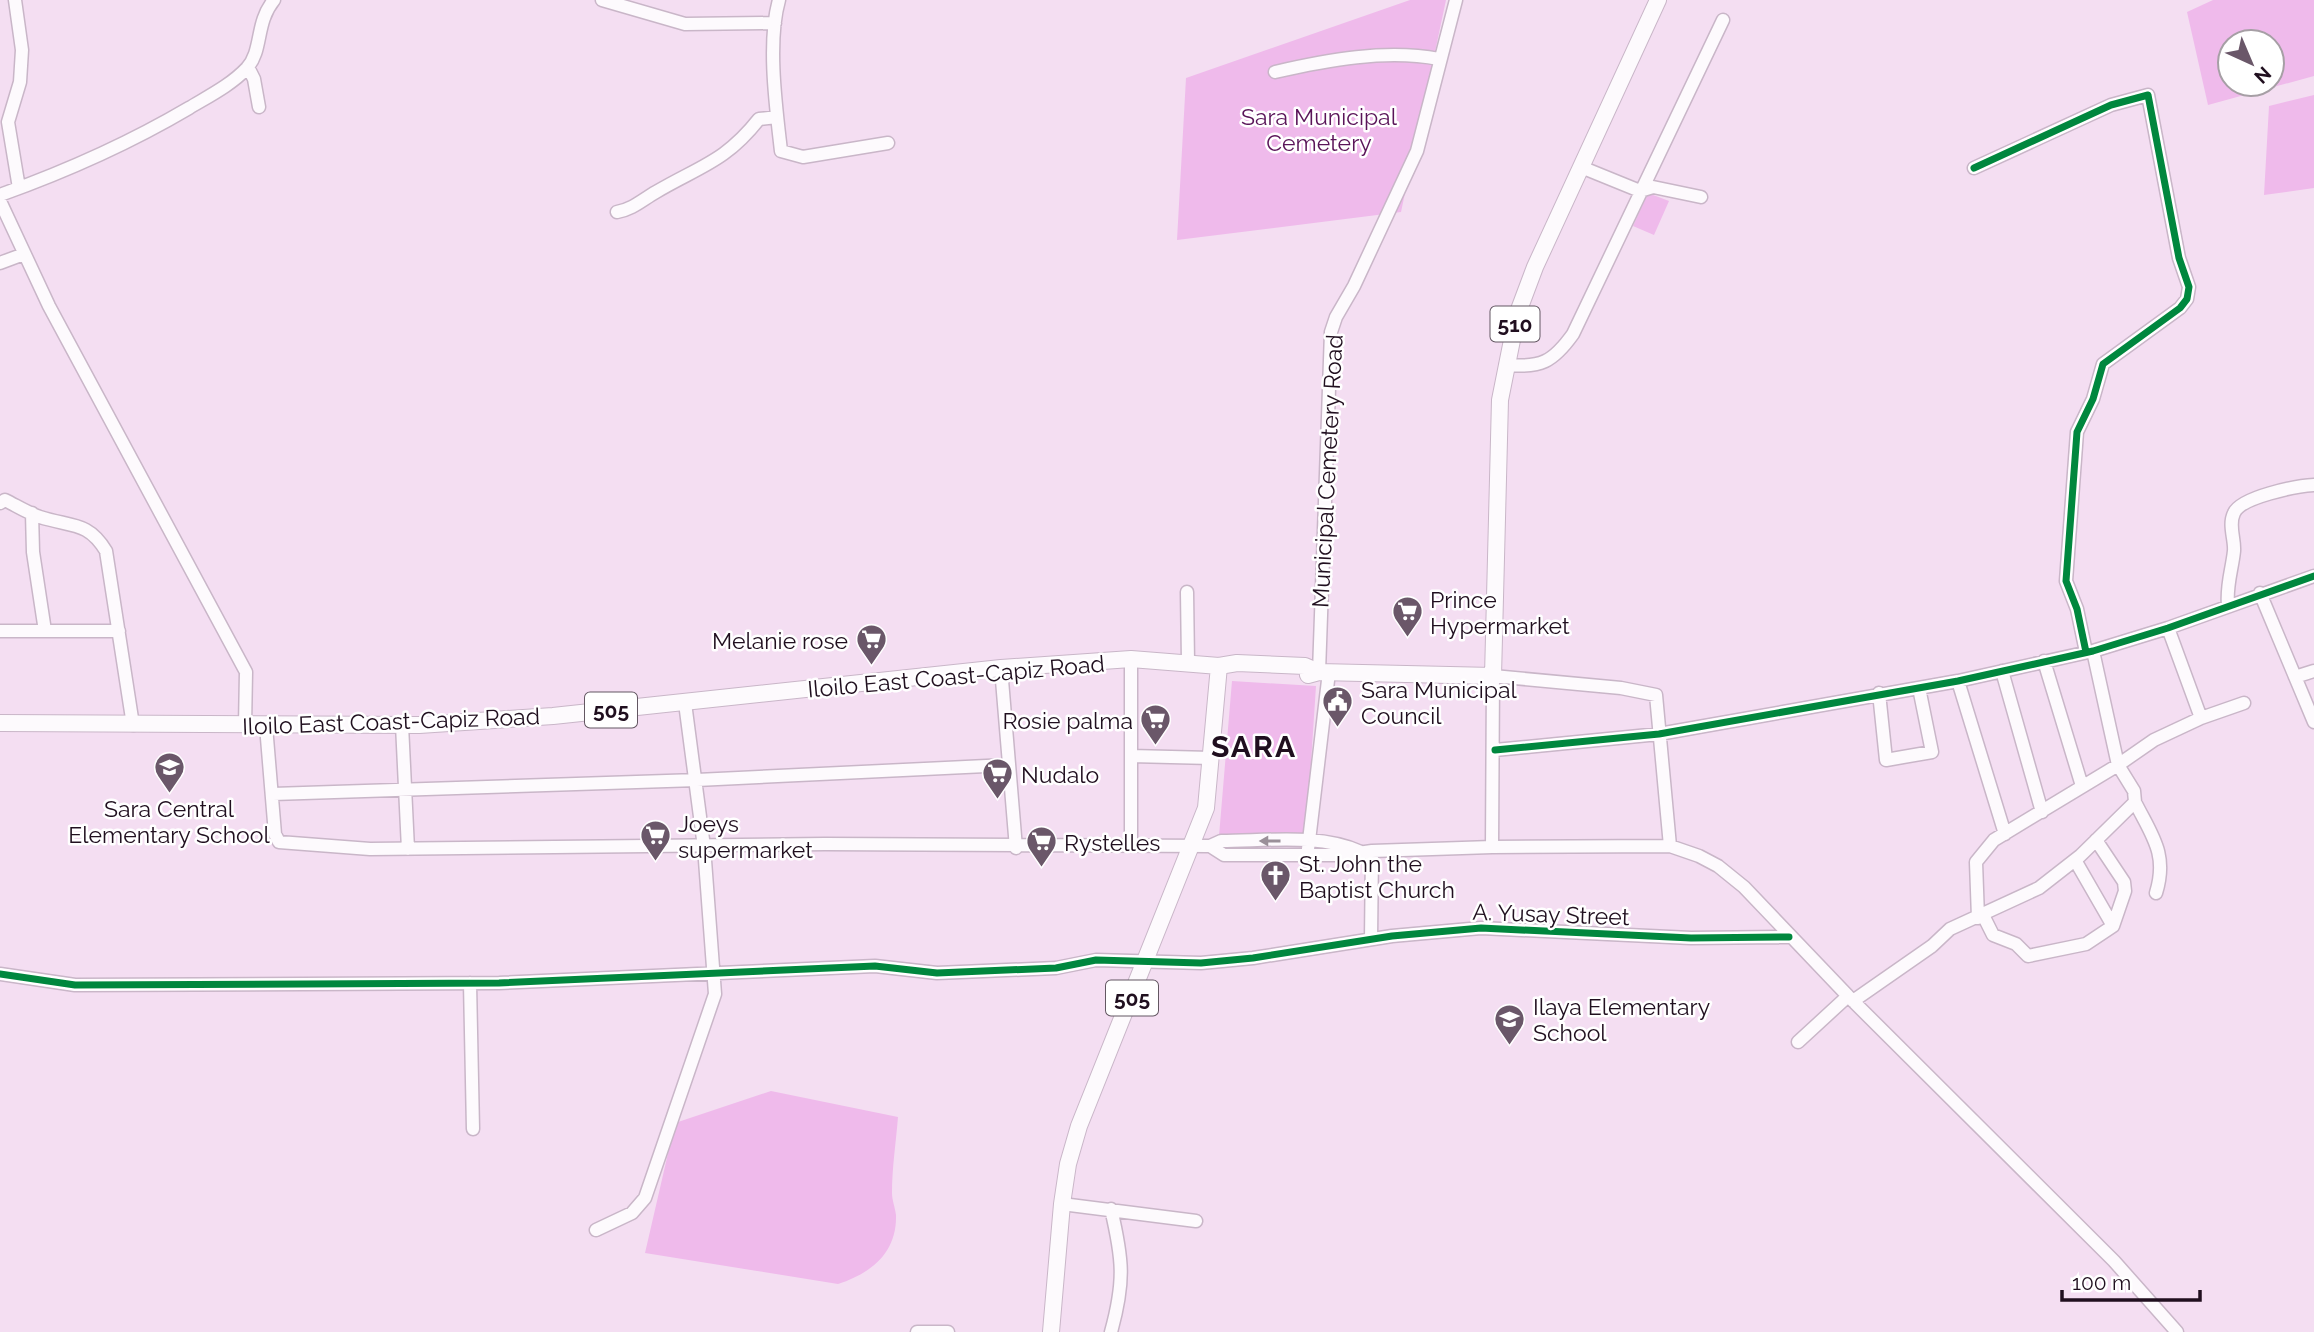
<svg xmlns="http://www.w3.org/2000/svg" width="2314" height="1332" viewBox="0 0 2314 1332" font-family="Raleway,sans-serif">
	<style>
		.green { fill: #efbaeb; fill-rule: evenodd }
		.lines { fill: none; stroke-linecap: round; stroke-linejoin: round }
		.minor-casing { stroke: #c9b6c8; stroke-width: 15 }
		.major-casing { stroke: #c9b6c8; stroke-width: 18 }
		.minor { stroke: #fdfafd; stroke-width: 12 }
		.major { stroke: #fdfafd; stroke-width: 16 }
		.cycleway-casing { stroke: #fff; stroke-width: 11 }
		.cycleway { stroke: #00873e; stroke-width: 7 }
		.oneway { fill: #9a9099 }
		.labels { text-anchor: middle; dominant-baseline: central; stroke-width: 5; stroke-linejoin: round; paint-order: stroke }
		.shield { fill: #fff; stroke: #635762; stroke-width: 2 }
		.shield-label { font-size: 21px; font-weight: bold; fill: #200f1f }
		.park-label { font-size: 23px; fill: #5a1459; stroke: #fff }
		.street-label { font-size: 23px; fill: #200f1f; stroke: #fff }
		.poi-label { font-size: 23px; fill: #200f1f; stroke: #fff; text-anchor: start }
		.district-label { font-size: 30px; font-weight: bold; letter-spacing: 2px; fill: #200f1f; stroke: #fff }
	</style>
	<rect width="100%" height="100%" fill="#f4def2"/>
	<path class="green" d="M1410 0H1446L1401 212 1177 240 1186 78Z
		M2213 0H2314V76L2208 105 2187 12ZM2230 42H2272V84H2230Z
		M2314 95V188L2264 195 2269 106Z
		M1648 193 1669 201 1654 235 1633 226Z
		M1232 681 1316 686 1306 839 1219 836Z
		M771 1091 898 1117C896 1142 892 1168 892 1193 892 1200 895 1207 896 1215 897 1252 872 1273 838 1284L645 1253 675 1123Z"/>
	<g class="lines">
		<defs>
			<path id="minor" d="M15 0 22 50 20 82 8 122 19 188
				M602 0 685 24 775 23
				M779 0C767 42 776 107 781 151L803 157 888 143
				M248 67 254 79 259 107
				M1275 72C1327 60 1386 49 1439 59
				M1581 167 1640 191 1653 187 1701 197
				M1974 168 2111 105 2148 95 2179 258 2189 287 2187 299 2180 308 2103 364 2093 399 2077 432 2066 581 2077 609 2086 652
				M0 195C67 171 128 144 189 108 209 96 231 85 247 68 263 50 255 23 274 0
				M0 201 49 306 246 672 245 726
				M617 212C633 209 642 200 656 192 700 166 725 162 759 119L777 117
				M0 263 24 254
				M1506 365C1541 368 1553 362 1573 334L1723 20
				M0 503 5 500C17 506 28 513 40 517 71 527 88 521 106 551L133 725
				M32 513 33 552 45 631
				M1187 592 1188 662
				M2260 593 2314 722
				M2228 605C2226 586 2232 570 2234 551 2235 539 2228 525 2234 513 2241 497 2296 486 2314 485
				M2168 628 2201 718
				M0 631H119
				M2044 661 2082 786
				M1001 668 1016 848
				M2002 671 2042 812
				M1319 672 1331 332 1336 317 1354 286 1417 151 1456 0
				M2295 677 2314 671
				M1958 681 2005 834
				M1879 693 1886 760 1932 752 1919 688
				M402 725 408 849
				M266 726 275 834 279 842 370 849 825 844 1210 846 1221 841C1265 841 1320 833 1361 852
				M1495 750 1659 734 1958 681 2093 651 2168 628 2314 576
				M1131 756 1211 758
				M273 794 697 780 1007 765
				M2135 802C2152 836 2168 854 2156 893
				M1131 845V659
				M1210 846 1224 855H1344L1372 851 1492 847 1670 846 1699 856 1718 866 1744 887 1848 996 2114 1261 2177 1332
				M1492 847 1493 676 1621 688 1656 695 1670 846
				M1308 849 1329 672
				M2075 860 2113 926
				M1983 915 1993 935 2016 944 2028 956 2086 944 2113 926 2125 891 2124 882 2096 840
				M1978 918 1976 862 1994 840 2118 765 2154 740 2201 718 2244 703
				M1371 939 1372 851
				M0 974 75 985 499 983 875 966 937 973 1056 968 1096 960 1201 963 1253 958 1392 936 1481 928 1691 938 1789 937
				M470 983 473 1129
				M1853 1001 1932 946 1950 929 2039 888 2080 856 2135 802 2134 791 2118 765 2093 651
				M1798 1042 1848 996
				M1062 1204 1196 1221
				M596 1230 632 1213 645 1198 715 994 704 847 685 703
				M917 1332H948
				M1111 1332C1125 1281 1123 1260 1111 1209"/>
			<path id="major" d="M1308 675 1319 672 1493 676 1500 400 1517 315 1535 267 1658 0
				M0 723 419 725 553 716 1001 668 1131 659 1219 666 1237 663 1305 666 1319 672
				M1051 1332 1062 1204 1068 1164 1079 1126 1206 808 1219 666"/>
		</defs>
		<use href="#minor" class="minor-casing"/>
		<use href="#major" class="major-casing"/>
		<use href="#minor" class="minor"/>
		<use href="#major" class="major"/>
		<defs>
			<path id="cycleway" d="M1974 168 2111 105 2148 95 2179 258 2189 287 2187 299 2180 308 2103 364 2093 399 2077 432 2066 581 2077 609 2086 652
				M1495 750 1659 734 1958 681 2093 651 2168 628 2314 576
				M0 974 75 985 499 983 875 966 937 973 1056 968 1096 960 1201 963 1253 958 1392 936 1481 928 1691 938 1789 937"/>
		</defs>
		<use href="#cycleway" class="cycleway-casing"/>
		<use href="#cycleway" class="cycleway"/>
	</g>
	<defs><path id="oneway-solid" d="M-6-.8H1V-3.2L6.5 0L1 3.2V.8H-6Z" transform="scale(1.75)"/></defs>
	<use class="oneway" href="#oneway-solid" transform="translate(1270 841) rotate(-180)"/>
	<defs>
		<symbol id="supermarket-pin" viewBox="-11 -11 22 30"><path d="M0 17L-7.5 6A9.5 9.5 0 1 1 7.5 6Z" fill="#6a5769" stroke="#fff"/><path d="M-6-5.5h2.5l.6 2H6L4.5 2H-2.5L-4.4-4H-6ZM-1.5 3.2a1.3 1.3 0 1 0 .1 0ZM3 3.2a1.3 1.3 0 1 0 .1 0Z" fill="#fff"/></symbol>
		<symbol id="civic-pin" viewBox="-11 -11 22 30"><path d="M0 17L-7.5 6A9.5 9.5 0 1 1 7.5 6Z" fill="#6a5769" stroke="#fff"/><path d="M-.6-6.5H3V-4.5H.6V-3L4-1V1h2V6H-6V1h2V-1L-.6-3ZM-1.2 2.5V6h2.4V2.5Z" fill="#fff"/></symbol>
		<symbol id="school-pin" viewBox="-11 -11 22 30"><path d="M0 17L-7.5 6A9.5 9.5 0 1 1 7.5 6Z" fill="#6a5769" stroke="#fff"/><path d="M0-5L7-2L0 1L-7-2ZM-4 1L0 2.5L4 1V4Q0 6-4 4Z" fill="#fff"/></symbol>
		<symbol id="church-pin" viewBox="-11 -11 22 30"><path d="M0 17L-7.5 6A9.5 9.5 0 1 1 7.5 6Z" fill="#6a5769" stroke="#fff"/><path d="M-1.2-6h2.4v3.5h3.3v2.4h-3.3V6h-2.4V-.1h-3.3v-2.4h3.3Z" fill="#fff"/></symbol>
	</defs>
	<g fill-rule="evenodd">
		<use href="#supermarket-pin" x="1390" y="594" width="35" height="47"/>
		<use href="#supermarket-pin" x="854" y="622" width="35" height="47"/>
		<use href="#civic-pin" x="1320" y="684" width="35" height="47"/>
		<use href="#supermarket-pin" x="1138" y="702" width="35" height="47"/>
		<use href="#school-pin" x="152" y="750" width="35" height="47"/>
		<use href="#supermarket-pin" x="980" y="756" width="35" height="47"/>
		<use href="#supermarket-pin" x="638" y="818" width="35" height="47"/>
		<use href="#supermarket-pin" x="1024" y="824" width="35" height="47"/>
		<use href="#church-pin" x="1258" y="858" width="35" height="47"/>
		<use href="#school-pin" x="1492" y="1002" width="35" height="47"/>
	</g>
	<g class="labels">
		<g class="shield">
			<rect x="1490.5" y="306.5" width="49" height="35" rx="5"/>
			<rect x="585" y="692.5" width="52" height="35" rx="5"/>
			<rect x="1106" y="980.5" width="52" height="35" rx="5"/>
		</g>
		<g class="shield-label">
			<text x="1515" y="324">510</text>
			<text x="611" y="710">505</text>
			<text x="1132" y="998">505</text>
		</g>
		<g class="park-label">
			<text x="1319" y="116">Sara Municipal<tspan x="1319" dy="26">Cemetery</tspan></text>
		</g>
		<g class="street-label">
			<text transform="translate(1327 471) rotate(-87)">Municipal Cemetery Road</text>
			<text transform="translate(956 676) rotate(-5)">Iloilo East Coast-Capiz Road</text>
			<text transform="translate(391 721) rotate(-2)">Iloilo East Coast-Capiz Road</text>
			<text transform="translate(1551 914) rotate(2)">A. Yusay Street</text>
		</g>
		<g class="poi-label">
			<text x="1430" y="599">Prince<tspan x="1430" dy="26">Hypermarket</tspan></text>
			<text x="848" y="640" text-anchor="end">Melanie rose</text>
			<text x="1361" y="689">Sara Municipal<tspan x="1361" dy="26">Council</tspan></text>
			<text x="1133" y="720" text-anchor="end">Rosie palma</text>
			<text x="1021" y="774">Nudalo</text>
			<text x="169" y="808" text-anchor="middle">Sara Central<tspan x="169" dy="26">Elementary School</tspan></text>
			<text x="678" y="823">Joeys<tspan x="678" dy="26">supermarket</tspan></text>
			<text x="1064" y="842">Rystelles</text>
			<text x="1299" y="863">St. John the<tspan x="1299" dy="26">Baptist Church</tspan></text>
			<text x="1533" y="1006">Ilaya Elementary<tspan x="1533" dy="26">School</tspan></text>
		</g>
		<g class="district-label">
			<text x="1254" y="746">SARA</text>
		</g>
	</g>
	<g transform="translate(2251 63) rotate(136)"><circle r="33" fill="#ffffff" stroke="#a69fa5" stroke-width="2"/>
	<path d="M0-5L12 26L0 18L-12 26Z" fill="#6a5769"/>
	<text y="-10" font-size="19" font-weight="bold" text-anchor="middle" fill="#200f1f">N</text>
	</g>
	<path d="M2062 1290v10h138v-10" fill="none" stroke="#200f1f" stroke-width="3.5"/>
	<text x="2072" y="1290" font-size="21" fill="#200f1f" stroke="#ffffff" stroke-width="5" paint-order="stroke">100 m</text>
</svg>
